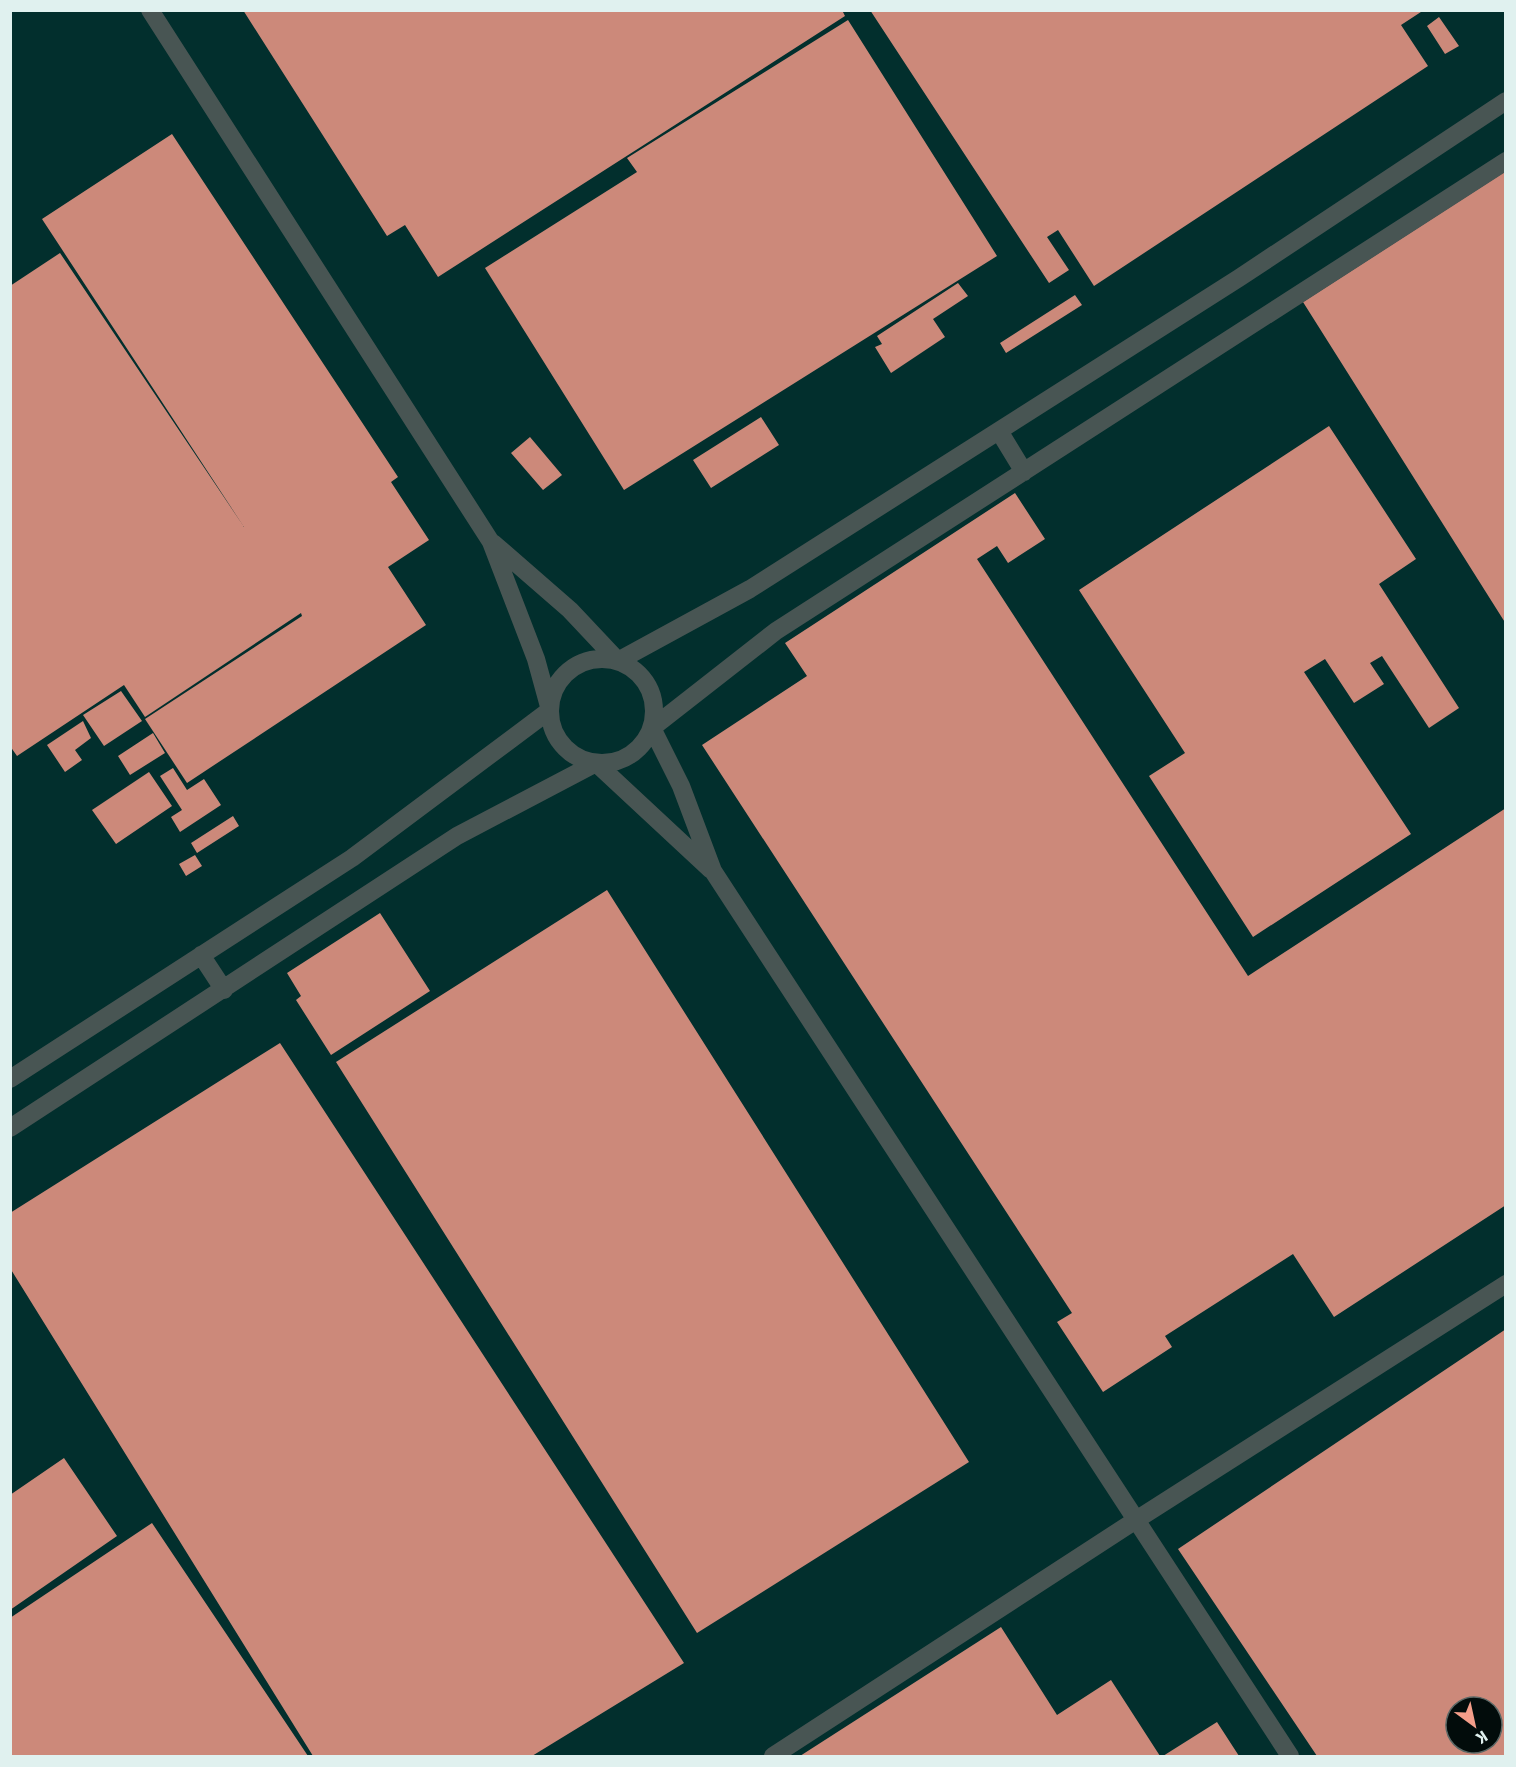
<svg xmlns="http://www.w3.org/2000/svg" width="1516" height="1767" viewBox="0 0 1516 1767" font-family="'Fira Sans Condensed',sans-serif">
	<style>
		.built { fill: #022f2d; fill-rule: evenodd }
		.building { fill: #cc897a; fill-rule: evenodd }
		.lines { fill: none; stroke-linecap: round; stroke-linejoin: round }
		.minor { stroke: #485553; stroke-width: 18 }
	</style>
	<rect width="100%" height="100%" fill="#062524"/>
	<path class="built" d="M11 11H1505V1756H11ZM1456 1707H1492V1743H1456Z"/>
	<path class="building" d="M243 10H842L845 16 438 277 405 225 387 236Z
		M870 10H1424L1401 25 1428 66 1094 286 1058 230 1047 237 1069 270 1049 283Z
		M1439 17 1459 46 1445 54 1427 26Z
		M848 20 997 256 624 490 485 268 637 172 627 158Z
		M172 134 398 477 391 482 429 540 388 567 426 625 187 783 145 719 302 616 301 613 145 717 124 685 17 756 10 746V286L60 253 244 527 42 219Z
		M1506 171V624L1303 302Z
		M958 283 968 296 933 319 945 337 891 373 875 347 882 344 877 336Z
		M1075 295 1082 305 1006 353 1000 343Z
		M761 417 779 445 711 488 693 460Z
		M1329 426 1416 559 1379 584 1459 708 1429 728 1382 656 1370 663 1384 684 1354 703 1325 659 1304 672 1411 834 1253 937 1149 776 1185 753 1079 590Z
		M530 437 562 475 543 490 511 453Z
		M1015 493 1045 539 1008 563 997 546 977 559 1248 976 1506 808V1205L1334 1317 1293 1254 1165 1336 1172 1347 1103 1392 1057 1322 1072 1313 702 745 807 676 785 643Z
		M121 691 142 721 104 746 83 715Z
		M83 721 91 738 75 750 82 760 65 772 47 745Z
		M153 733 165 753 130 775 118 756Z
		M173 768 187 790 204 779 221 805 180 832 171 817 182 810 160 776Z
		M149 772 172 806 116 844 92 810Z
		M233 816 239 826 197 853 191 843Z
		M195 855 202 866 186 876 179 864Z
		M607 890 969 1462 697 1633 336 1062Z
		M380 913 430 991 331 1055 296 1000 301 996 287 973Z
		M280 1043 684 1663 532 1756H313L10 1268V1213Z
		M1506 1329V1756H1317L1178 1549ZM1456 1707H1492V1743H1456Z
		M64 1458 117 1536 10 1610V1495Z
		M152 1523 308 1756H10V1618Z
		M1001 1627 1057 1715 1111 1680 1160 1756H800Z
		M1217 1722 1239 1756H1163Z"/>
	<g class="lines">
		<path class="minor" d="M999 431 1024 472
			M493 543 570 610 618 661 750 589 1239 278 1506 101
			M550 711a52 52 0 1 1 104 0a52 52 0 1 1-104 0Z
			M201 955 224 990
			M10 1079 352 858 550 710 536 659 491 542 150 10
			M10 1128 457 836 596 763 711 870
			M773 1756 1136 1520 1506 1284
			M1290 1756 713 871 681 786 652 728 776 631 1506 161"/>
	</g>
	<rect width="1516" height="1767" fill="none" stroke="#e0f1ef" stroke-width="24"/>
	<g transform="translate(1474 1725) rotate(147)"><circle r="28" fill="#020c0b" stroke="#5b6866" stroke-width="1.5"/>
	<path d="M0-4.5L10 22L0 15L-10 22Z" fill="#f49e8a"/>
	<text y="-9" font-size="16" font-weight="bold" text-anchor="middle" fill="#e0f1ef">K</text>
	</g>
</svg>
